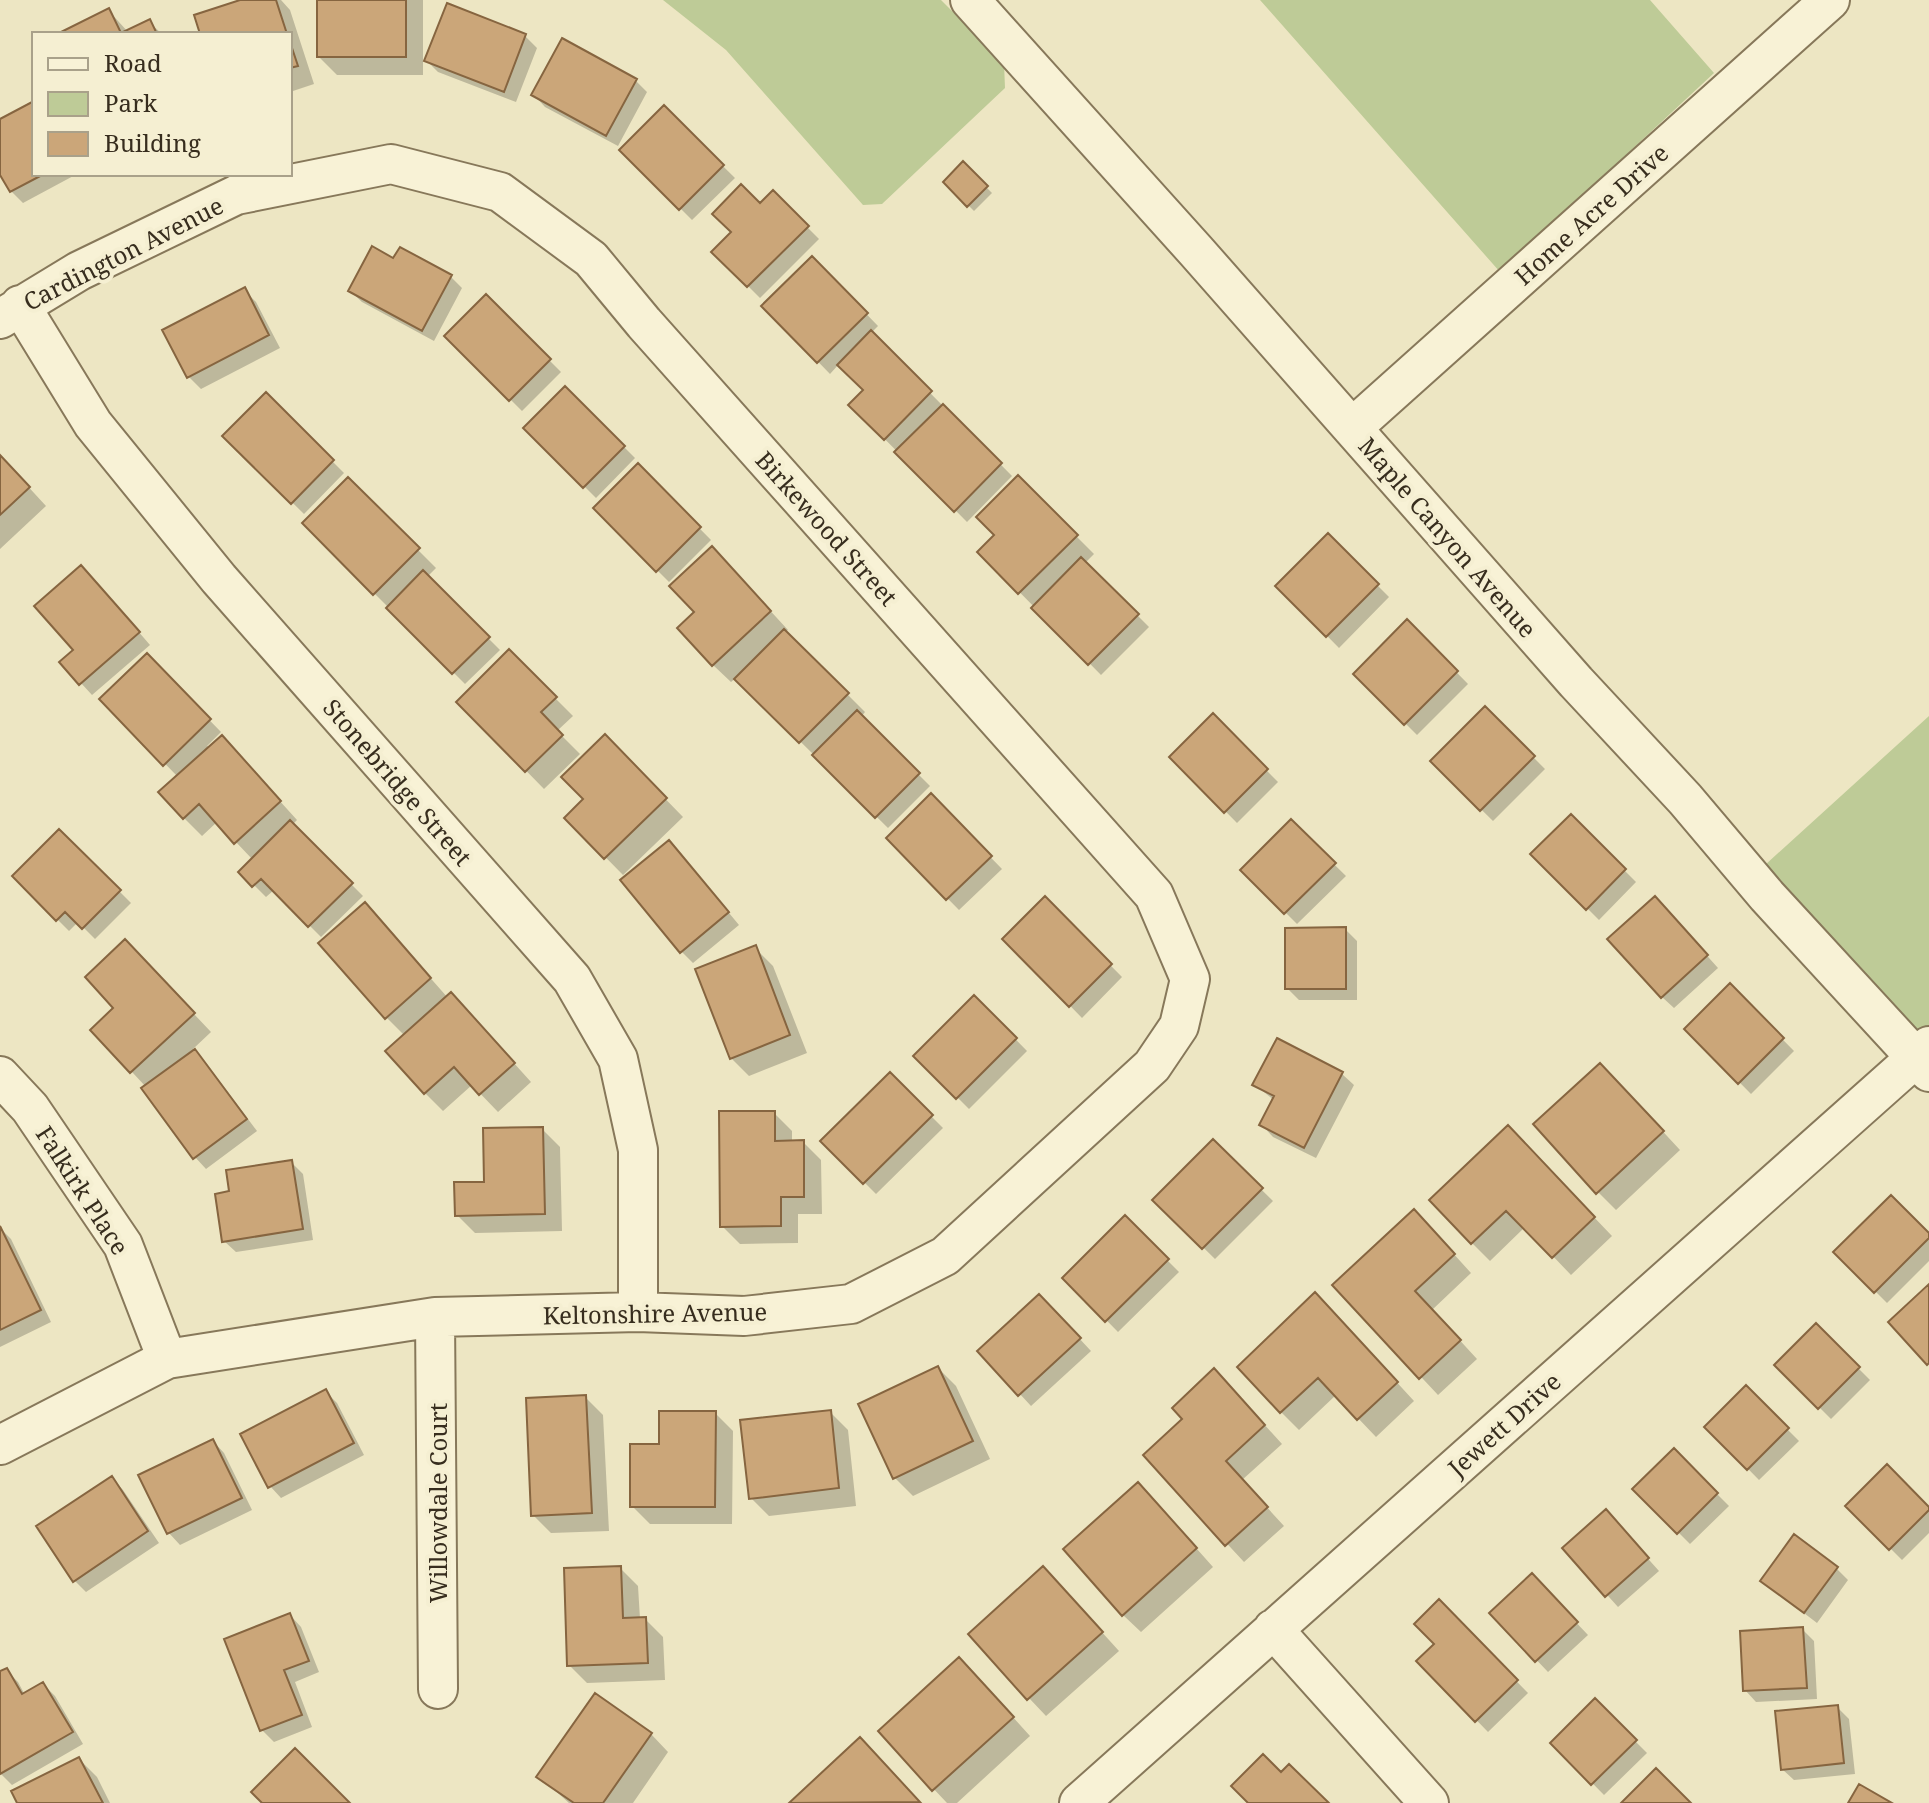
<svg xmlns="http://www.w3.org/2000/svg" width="1929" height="1803" viewBox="0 0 1929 1803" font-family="'Noto Serif',serif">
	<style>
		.green { fill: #becb97 }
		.shadow { fill: #0003 }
		.building { fill: #cba679; stroke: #866540; stroke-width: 2 }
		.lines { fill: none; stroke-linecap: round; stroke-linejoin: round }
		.minor-casing { stroke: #87785a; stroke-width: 42 }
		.minor { stroke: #f8f2d6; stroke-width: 38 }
		.labels { text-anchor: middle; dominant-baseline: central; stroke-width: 8; stroke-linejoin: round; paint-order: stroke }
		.street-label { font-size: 24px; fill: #372d1e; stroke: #f5efd2 }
	</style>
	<rect width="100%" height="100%" fill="#ede6c3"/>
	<path class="green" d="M663 0H941L1004 63 1005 88 882 204 863 205 726 50Z
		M1260 0H1650L1714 73 1500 272Z
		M1929 716V1050L1765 865Z"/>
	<path class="shadow" d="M247 0H281L290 10 314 84 290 92V34H202Z
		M319 0H423V75H337L319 57Z
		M109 11 128 32 149 22 162 34H64Z
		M525 36 537 48 516 102 438 72 426 60Z
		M636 81 647 92 618 146 545 107 534 95Z
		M34 103V174H77L23 203 11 191 0 170V121Z
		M664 108 735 178 692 220 622 150Z
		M963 164 992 193 974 211 945 182Z
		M773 193 819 239 760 298 714 252Z
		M812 258 878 326 871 333 1012 476 967 522 851 405 866 390 839 364 830 374 764 306Z
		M394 260 451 277 462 288 434 341 362 302 350 291Z
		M244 290 256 302 280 348 201 389 189 377Z
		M486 297 561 372 522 411 447 336Z
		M565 388 635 458 596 498 526 428Z
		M266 395 344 473 304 514 225 436Z
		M0 456 46 506 0 549Z
		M638 466 711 540 669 582 595 508Z
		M1018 478 1094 554 1085 563 1149 627 1101 675 980 552 997 535Z
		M348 480 436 568 427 577 500 650 465 684 304 523Z
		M1328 536 1389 597 1339 648 1278 586Z
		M730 567 788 630 785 632 865 712 861 717 930 786 888 828 736 678 731 682 713 665 697 613Z
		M93 579 150 645 92 695 81 683 76 650Z
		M1407 622 1468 684 1417 735 1356 674Z
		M509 652 573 716 557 731 580 754 544 789 459 702Z
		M147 656 221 732 207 746 239 756 297 820 292 825 363 896 321 937 274 890 266 897 241 872 253 860 217 822 202 836 184 818 161 792 178 777 102 699Z
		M1485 709 1545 769 1493 821 1432 761Z
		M1213 716 1278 782 1237 823 1172 757Z
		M605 737 683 817 623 875 567 818 586 799Z
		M931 796 1002 869 959 910 888 838Z
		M1571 817 1636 882 1599 920 1533 854Z
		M1291 822 1346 876 1297 924 1243 870Z
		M59 831 131 903 95 939 78 922 69 931 14 876Z
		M680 854 739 925 693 963 682 952Z
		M1045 899 1122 977 1082 1018 1005 939Z
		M1666 910 1718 968 1674 1008 1662 997Z
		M382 923 448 998 469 1013 531 1082 498 1112 472 1085 443 1111 425 1093 405 1036 386 1017Z
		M1345 929 1357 941V1000H1299L1287 988Z
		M755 948 773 966 807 1053 749 1076 731 1058Z
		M143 960 211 1032 193 1049 206 1063 257 1131 206 1169 195 1157 146 1087 93 1030 116 1008Z
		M1730 986 1794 1051 1751 1094 1687 1029Z
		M974 997 1027 1051 969 1109 916 1056Z
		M1342 1074 1354 1085 1316 1158 1273 1137 1262 1125 1274 1100 1255 1085Z
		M890 1075 943 1128 876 1194 823 1141Z
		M1618 1083 1680 1150 1616 1210 1598 1192Z
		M774 1113 792 1131V1143L803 1142 821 1160 822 1214H798V1243L740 1244 722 1226Z
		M542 1129 560 1147 562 1231 475 1233 457 1215Z
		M1213 1142 1273 1201 1215 1259 1155 1200Z
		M1526 1146 1612 1236 1571 1275 1525 1227 1490 1261 1472 1243Z
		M291 1162 303 1174 313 1240 236 1252 224 1241 232 1193Z
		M1125 1218 1179 1272 1118 1332 1065 1278Z
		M0 1228 11 1239 51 1322 0 1347Z
		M1432 1230 1471 1273 1432 1310 1477 1359 1438 1395 1335 1285Z
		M1929 1236V1261L1887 1303 1836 1252Z
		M1051 1308 1091 1351 1031 1406 980 1351Z
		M1333 1313 1414 1401 1376 1437 1336 1395 1299 1430 1281 1412Z
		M1816 1326 1870 1380 1831 1419 1777 1365Z
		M938 1368 956 1386 990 1459 913 1496 895 1478Z
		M1746 1388 1799 1441 1759 1480 1707 1427Z
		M1232 1389 1282 1444 1242 1480 1284 1526 1244 1562 1145 1455Z
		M325 1391 337 1403 364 1455 281 1498 270 1486Z
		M585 1397 603 1415 609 1531 551 1533 533 1515Z
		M830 1412 848 1430 856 1506 769 1516 751 1498Z
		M715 1413 733 1431 732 1524H650L632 1506 661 1446Z
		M213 1441 224 1453 252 1510 180 1545 169 1533Z
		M1674 1451 1729 1506 1690 1544 1635 1489Z
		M112 1478 123 1490 159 1543 86 1592 75 1581Z
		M1156 1503 1213 1567 1141 1632 1123 1615Z
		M1848 1506 1929 1510V1533L1902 1560Z
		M1617 1524 1659 1571 1618 1607 1565 1548Z
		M620 1568 638 1586 640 1619H645L663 1637 665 1680 587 1683 569 1665Z
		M1837 1569 1848 1580 1817 1623 1762 1581Z
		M1532 1576 1588 1635 1548 1672 1492 1613Z
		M1061 1587 1119 1651 1046 1716 1029 1698Z
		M1439 1602 1528 1693 1488 1732 1419 1661 1437 1644Z
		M290 1615 301 1627 319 1672 295 1682 312 1727 274 1742 262 1730Z
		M1802 1629 1814 1641 1817 1699 1756 1702 1745 1690Z
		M6 1670 18 1682 25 1695 43 1684 55 1696 83 1744 12 1785 0 1773V1674Z
		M977 1677 1030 1736 957 1803H947L880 1732Z
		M1595 1701 1647 1753 1604 1795 1553 1743Z
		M1837 1707 1849 1719 1855 1774 1794 1780 1782 1769Z
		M651 1734 668 1752 633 1803H569L539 1776Z
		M860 1740 920 1803H792Z
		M79 1759 97 1777 110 1803H19Z"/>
	<path class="building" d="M240 0H276L287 34H200L194 15Z
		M317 0H406V57H317Z
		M447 3 526 34 504 92 424 61Z
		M109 8 121 33 150 19 157 34H62L61 32Z
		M562 38 637 79 606 136 531 95Z
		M290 42 298 66 290 68Z
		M34 101V174H44L10 192 0 175V119Z
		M664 105 724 165 679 210 619 150Z
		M963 161 988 186 967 207 943 182Z
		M741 184 760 203 773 190 809 226 747 287 711 252 731 232 712 214Z
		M372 246 393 258 400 247 452 275 422 331 348 291Z
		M812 256 868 313 817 363 761 306Z
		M245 287 269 335 187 378 162 330Z
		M486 294 551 359 509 401 444 336Z
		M871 330 932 391 884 440 848 405 863 390 837 365Z
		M565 386 625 446 583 488 523 428Z
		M266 392 334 460 291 504 222 436Z
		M943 404 1002 463 954 512 894 452Z
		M0 455 30 487 0 515Z
		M638 463 701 527 656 572 593 508Z
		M1018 475 1078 535 1018 594 977 552 994 535 976 517Z
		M348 477 420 548 373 595 302 523Z
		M1328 533 1379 584 1326 637 1275 586Z
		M712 546 771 611 712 666 677 628 694 612 669 586Z
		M1081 557 1139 614 1088 665 1031 608Z
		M81 565 140 632 79 685 59 662 73 650 34 606Z
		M423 570 490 637 452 674 386 608Z
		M1407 619 1458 671 1404 725 1353 674Z
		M784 629 849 693 799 743 734 679Z
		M509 649 557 697 541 712 563 735 525 772 456 702Z
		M147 653 211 719 163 766 99 699Z
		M1485 706 1535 756 1480 811 1430 761Z
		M857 710 920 773 875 818 812 755Z
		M1213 713 1268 769 1224 813 1169 757Z
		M605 734 667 798 604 859 564 818 583 799 561 777Z
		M222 735 281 801 234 844 199 804 183 819 158 792Z
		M931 793 992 856 946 900 886 838Z
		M1571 814 1626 869 1586 910 1530 854Z
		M1291 819 1336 863 1284 914 1240 870Z
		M290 820 353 883 308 927 261 879 252 887 238 872Z
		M59 829 121 890 82 929 65 912 56 921 12 876Z
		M669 840 729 912 680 953 620 880Z
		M1045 896 1112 964 1069 1007 1002 939Z
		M1655 896 1708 955 1661 998 1607 939Z
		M365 902 431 978 385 1019 318 943Z
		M1346 927V989H1285V928Z
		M125 939 195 1013 130 1073 90 1030 113 1008 85 977Z
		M756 945 790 1035 730 1059 695 969Z
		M1730 983 1784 1038 1738 1084 1684 1029Z
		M451 992 515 1063 479 1095 454 1067 424 1094 385 1051Z
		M974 995 1017 1038 956 1099 913 1056Z
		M1277 1038 1343 1072 1304 1148 1259 1125 1274 1096 1252 1085Z
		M195 1049 247 1119 193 1159 141 1088Z
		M1600 1063 1664 1131 1596 1194 1533 1124Z
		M890 1072 933 1115 863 1184 820 1141Z
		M719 1111H775V1141L804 1140V1197H781V1226L720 1227Z
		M1508 1125 1595 1217 1552 1258 1506 1211 1471 1244 1429 1200Z
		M543 1127 545 1214 455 1216 454 1182H484L483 1128Z
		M1213 1139 1263 1188 1202 1249 1152 1200Z
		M292 1160 303 1229 222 1242 215 1194 229 1191 226 1170Z
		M1891 1195 1929 1233V1238L1874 1293 1833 1252Z
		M1414 1209 1455 1254 1415 1291 1461 1340 1419 1379 1332 1285Z
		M1125 1215 1169 1259 1105 1322 1062 1278Z
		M0 1226 41 1310 0 1330Z
		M1929 1284V1363L1927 1365 1888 1322Z
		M1315 1292 1398 1382 1357 1420 1318 1378 1280 1413 1237 1367Z
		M1039 1294 1081 1338 1018 1396 977 1351Z
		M1816 1323 1860 1367 1818 1409 1774 1365Z
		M938 1366 973 1441 893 1479 858 1404Z
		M1214 1368 1265 1425 1226 1461 1268 1507 1225 1546 1143 1455 1182 1419 1172 1408Z
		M1746 1385 1789 1428 1747 1470 1704 1427Z
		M326 1389 354 1443 268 1488 240 1434Z
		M586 1395 592 1513 531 1516 526 1398Z
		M831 1410 839 1488 749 1499 740 1420Z
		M659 1411H716L715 1507H630V1444H659Z
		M213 1439 242 1498 167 1534 138 1475Z
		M1674 1448 1718 1493 1677 1534 1632 1489Z
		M1887 1464 1929 1507V1510L1889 1550 1845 1506Z
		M112 1476 148 1531 73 1582 36 1526Z
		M1138 1482 1197 1548 1122 1616 1063 1549Z
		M1606 1509 1649 1558 1605 1597 1562 1548Z
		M1794 1534 1838 1567 1804 1613 1760 1581Z
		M621 1566 623 1618 646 1617 648 1663 567 1666 564 1568Z
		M1043 1566 1103 1632 1027 1700 968 1634Z
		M1532 1573 1578 1622 1535 1662 1489 1613Z
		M1439 1599 1518 1680 1475 1722 1416 1661 1434 1644 1414 1624Z
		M290 1613 309 1661 284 1670 302 1715 260 1731 224 1639Z
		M1803 1627 1807 1688 1743 1691 1740 1631Z
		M959 1657 1014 1717 932 1791 878 1731Z
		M7 1668 22 1694 43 1682 73 1732 0 1774V1671Z
		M595 1693 652 1733 603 1803H574L536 1777Z
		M1595 1698 1637 1740 1591 1785 1550 1743Z
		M1838 1705 1844 1763 1781 1770 1775 1711Z
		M860 1737 920 1802 789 1803Z
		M295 1748 350 1803H262L251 1792Z
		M1263 1754 1281 1772 1289 1764 1329 1803H1248L1231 1786Z
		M79 1757 103 1803H17L11 1791Z
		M1656 1768 1691 1803H1621Z
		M1859 1784 1892 1803H1848Z"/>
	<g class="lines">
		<defs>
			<path id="minor" d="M970 0 1196 251 1576 682 1685 799 1767 896 1929 1072
				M20 305 93 424 219 579 572 979 618 1059 638 1150V1312
				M0 319 79 271 236 195 391 164 500 192 591 259 644 323 1154 895 1190 979 1179 1026 1152 1066 945 1256 851 1304 744 1316 638 1312 435 1317 167 1359 0 1445
				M1352 428 1830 0
				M0 1076 30 1108 123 1245 167 1359
				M435 1317 438 1689
				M1273 1629 1429 1803
				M1079 1803 1929 1046"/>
		</defs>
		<use href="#minor" class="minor-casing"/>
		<use href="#minor" class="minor"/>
	</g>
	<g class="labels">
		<g class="street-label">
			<text transform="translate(1591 214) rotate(-42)">Home Acre Drive</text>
			<text transform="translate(123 253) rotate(-27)">Cardington Avenue</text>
			<text transform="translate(827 528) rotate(48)">Birkewood Street</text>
			<text transform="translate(1448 537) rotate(49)">Maple Canyon Avenue</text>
			<text transform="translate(398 782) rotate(49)">Stonebridge Street</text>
			<text transform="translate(83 1190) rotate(57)">Falkirk Place</text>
			<text transform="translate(655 1313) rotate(-1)">Keltonshire Avenue</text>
			<text transform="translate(1504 1424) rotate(-42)">Jewett Drive</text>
			<text transform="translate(437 1503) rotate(-90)">Willowdale Court</text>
		</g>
	</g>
	<rect x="32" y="32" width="260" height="144" fill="#f5efd2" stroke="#a9a18a" stroke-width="2"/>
	<rect x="48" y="58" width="40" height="12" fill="#f8f2d6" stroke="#a9a18a" stroke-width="2"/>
	<text x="104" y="72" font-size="24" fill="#372d1e">Road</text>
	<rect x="48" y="92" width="40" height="24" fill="#becb97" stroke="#a9a18a" stroke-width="2"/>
	<text x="104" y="112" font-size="24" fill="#372d1e">Park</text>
	<rect x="48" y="132" width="40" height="24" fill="#cba679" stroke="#a9a18a" stroke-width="2"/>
	<text x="104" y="152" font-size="24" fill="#372d1e">Building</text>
</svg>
